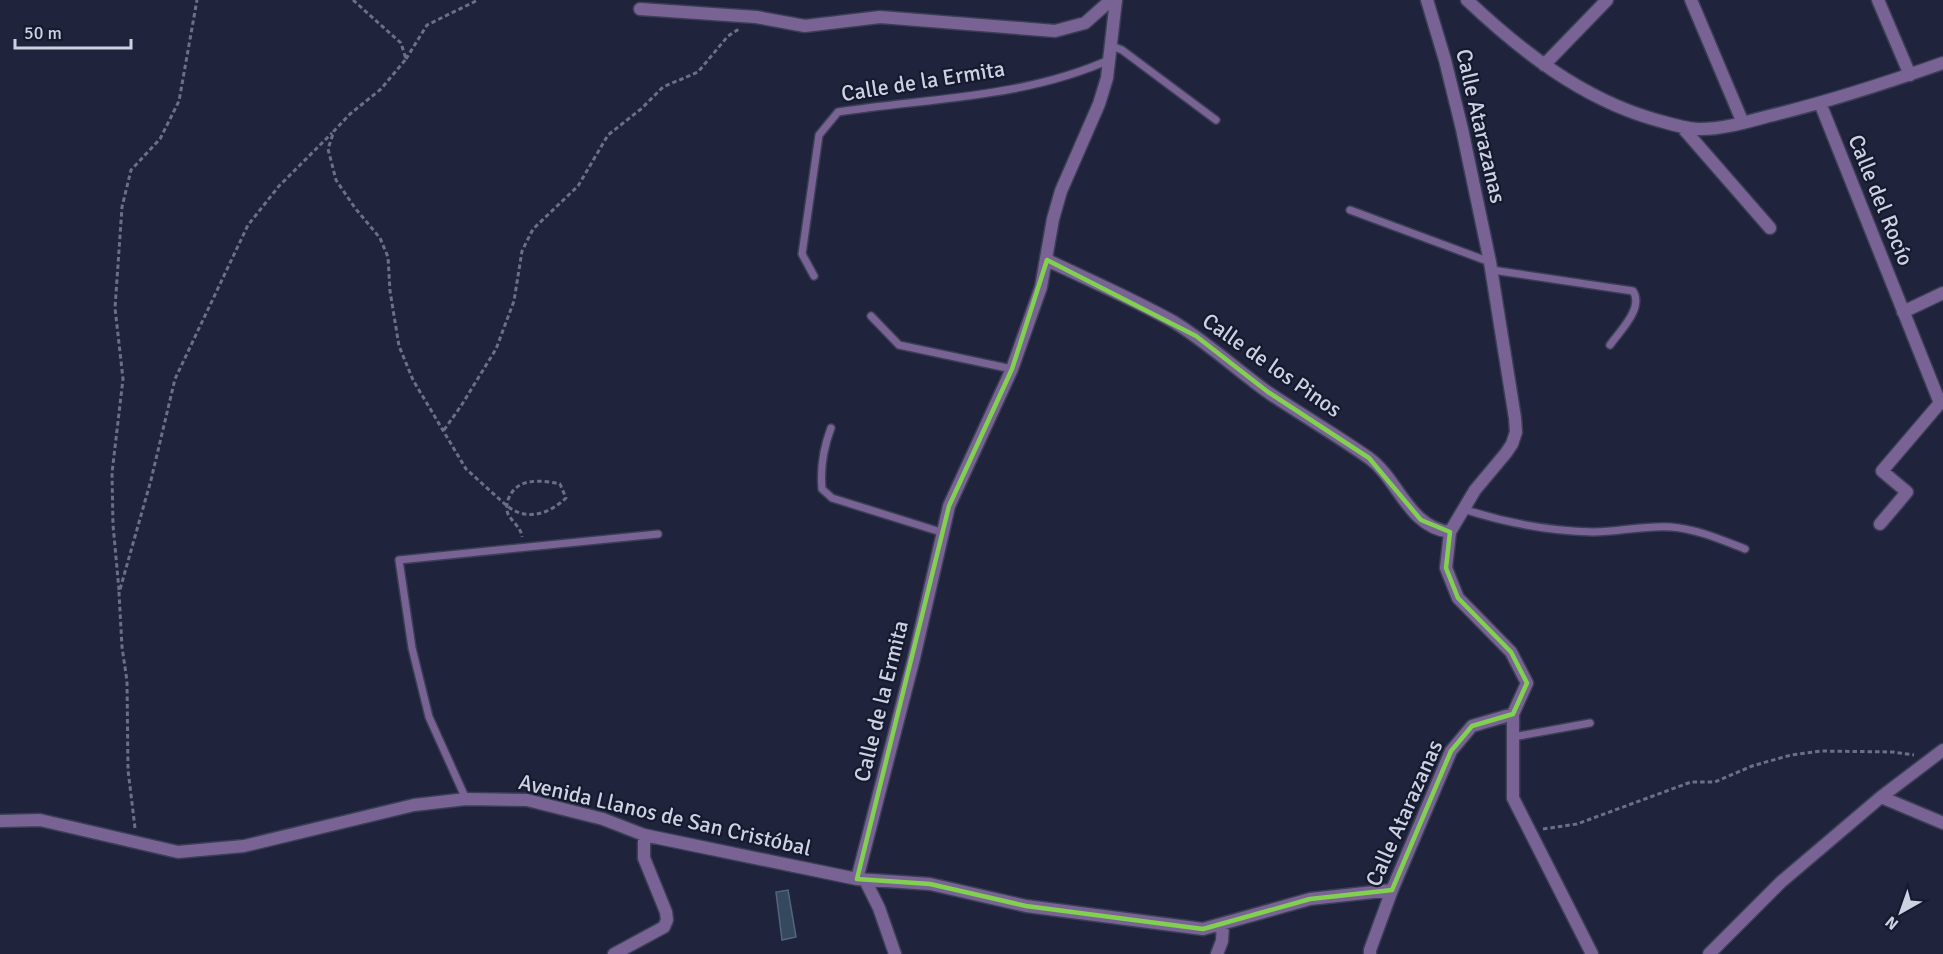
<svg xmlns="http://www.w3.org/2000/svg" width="1943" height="954" viewBox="0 0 1943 954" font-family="Signika,sans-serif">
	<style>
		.building { fill: #34495e; stroke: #50667c; stroke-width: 1.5 }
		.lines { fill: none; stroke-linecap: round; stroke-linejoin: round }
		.lane-casing { stroke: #3b3f56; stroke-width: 10 }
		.street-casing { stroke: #3b3f56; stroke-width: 15 }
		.path { stroke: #6d7085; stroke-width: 3; stroke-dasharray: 4.5 3; stroke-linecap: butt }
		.lane { stroke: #786394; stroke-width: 7 }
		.street { stroke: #786394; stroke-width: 12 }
		.marked { fill: none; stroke: #82d04f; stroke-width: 4.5; stroke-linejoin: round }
		.labels { text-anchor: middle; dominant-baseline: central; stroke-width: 4.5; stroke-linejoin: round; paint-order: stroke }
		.street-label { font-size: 22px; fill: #ced1e1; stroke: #161a30 }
	</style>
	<rect width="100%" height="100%" fill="#1f233b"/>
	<path class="building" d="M788 890 796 937 782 940 776 892Z"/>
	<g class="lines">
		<defs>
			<path id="lane" d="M1112 46 1122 50 1216 120
				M1350 210 1490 262
				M1492 270 1633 291C1644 308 1620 331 1610 345
				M814 276 802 254 819 135 838 112C929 98 1025 98 1111 59
				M871 316 899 345 1012 369
				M831 428C823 449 820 467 822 489L832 498 944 533
				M1463 509C1506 523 1548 531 1593 532 1619 532 1645 525 1671 527 1697 529 1722 540 1745 549
				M1513 737 1590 723
				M466 799 429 717 412 648 399 560 658 534"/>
			<path id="street" d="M1427 0 1445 60 1462 129 1490 262 1515 418 1516 432 1512 444 1506 453 1475 490 1450 532 1446 568 1458 598 1511 652 1527 683 1513 714V798L1592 954
				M1467 0C1521 51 1581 98 1653 119 1668 123 1682 128 1697 129 1720 130 1747 122 1769 116 1828 102 1886 83 1943 63
				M1691 0 1743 123
				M1878 0 1910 75
				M640 9 756 17 805 26 880 17 1055 31 1085 23 1111 0
				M1544 65 1607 0
				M1820 103 1940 403 1882 471 1907 492 1880 524
				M1682 127 1770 228
				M1047 260C1089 280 1133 299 1174 322 1208 343 1237 370 1269 393 1302 415 1336 435 1369 458 1399 480 1408 527 1450 532
				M1903 312 1943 293
				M1881 797 1943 823
				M0 821 40 820 178 852 244 846 414 805 466 799 527 800 603 819 644 835 857 879 930 884 1026 906 1203 929 1310 899 1392 890
				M857 879 914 658 949 506 1012 369 1041 287 1053 219 1061 191 1099 104 1107 78 1116 0
				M865 880 879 908 895 954
				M614 954 664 927 667 920 666 912 644 858V835
				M1217 954 1222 941 1223 924
				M1370 954V950L1392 890 1451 751 1472 726 1513 714
				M1709 954 1781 882 1881 797 1943 750"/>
		</defs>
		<use href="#lane" class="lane-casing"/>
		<use href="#street" class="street-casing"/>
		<path class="path" d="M353 0 401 43 406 59 381 89 350 114 334 131 328 149 336 180 355 208 380 238 388 257 390 291 399 346 413 380 466 469 506 505C526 522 549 514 566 498L560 484C541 480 516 477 508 500 507 504 506 509 508 514 512 522 521 527 522 537
			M406 59 427 25 478 0
			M444 430 461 406 496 349 514 301 522 251 533 229 578 186 608 135 641 109 663 87 698 72 728 36 739 29
			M119 590 113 525 112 473 123 379 115 308 122 207 131 170 160 139 179 101 197 0
			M135 828 128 770 127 681 122 647 119 593 151 480 175 379 248 225 279 186 332 133
			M1543 829 1577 824 1691 782H1715L1752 766 1791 755 1821 751 1893 752 1914 755"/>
		<use href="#lane" class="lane"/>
		<use href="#street" class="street"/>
	</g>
	<path class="marked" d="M1047 260 1196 336 1268 392 1369 458 1421 520 1450 532 1446 568 1458 598 1511 652 1527 683 1513 714 1472 726 1451 751 1392 890 1310 899 1203 929 1026 906 930 884 857 879 949 506 1012 369Z"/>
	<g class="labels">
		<g class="street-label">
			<text transform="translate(923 81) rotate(-9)">Calle de la Ermita</text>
			<text transform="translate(1481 126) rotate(77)">Calle Atarazanas</text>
			<text transform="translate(1881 200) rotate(68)">Calle del Rocío</text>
			<text transform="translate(1272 365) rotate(35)">Calle de los Pinos</text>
			<text transform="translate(881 701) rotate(-76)">Calle de la Ermita</text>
			<text transform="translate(1404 813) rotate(-66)">Calle Atarazanas</text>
			<text transform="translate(665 815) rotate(13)">Avenida Llanos de San Cristóbal</text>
		</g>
	</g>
	<g transform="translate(1901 912) rotate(220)" stroke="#161a30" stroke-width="4.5" paint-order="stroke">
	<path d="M0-4.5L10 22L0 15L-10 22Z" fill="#ced1e1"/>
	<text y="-9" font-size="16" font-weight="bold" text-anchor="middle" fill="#ced1e1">N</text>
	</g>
	<path d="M15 39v9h116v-9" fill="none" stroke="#ced1e1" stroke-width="3"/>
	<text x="24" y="39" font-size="18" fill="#ced1e1" stroke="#161a30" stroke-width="4.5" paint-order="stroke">50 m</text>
</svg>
